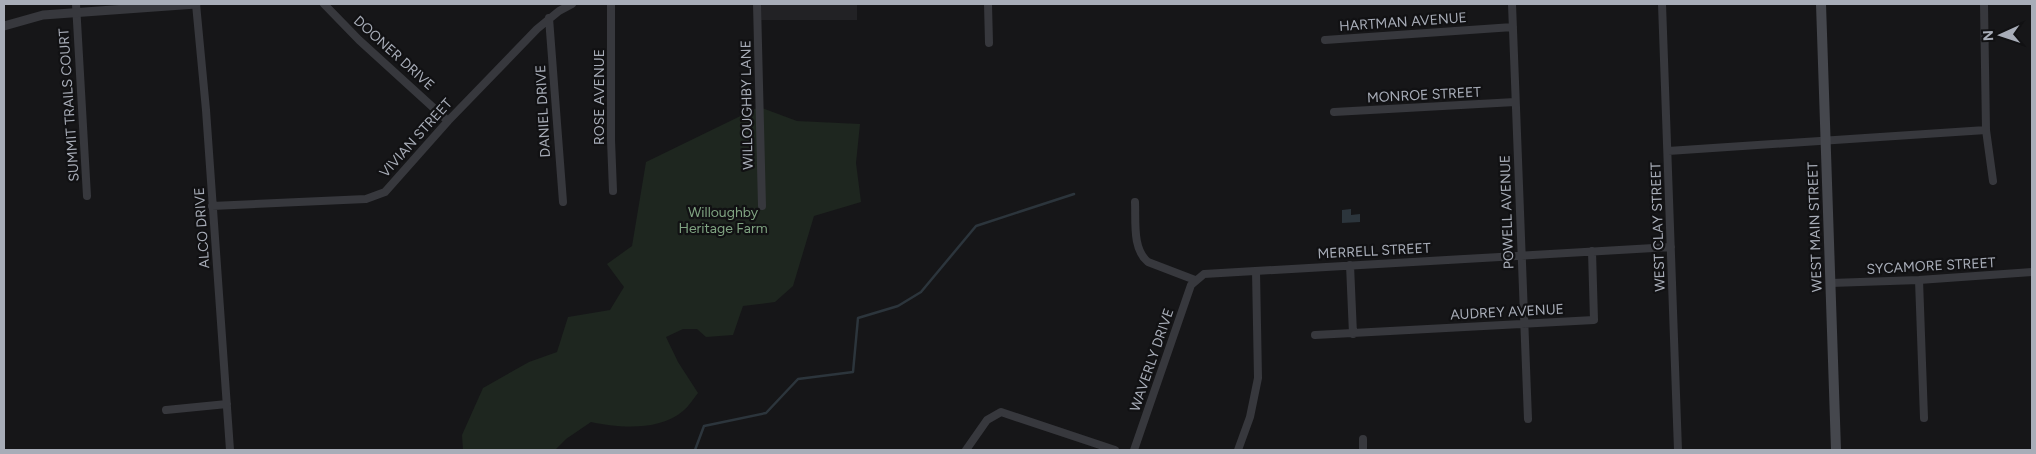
<svg xmlns="http://www.w3.org/2000/svg" width="2036" height="454" viewBox="0 0 2036 454" font-family="Figtree,sans-serif">
	<style>
		.built { fill: #222225 }
		.green { fill: #1e261f }
		.water { fill: #2c353c }
		.lines { fill: none; stroke-linecap: round; stroke-linejoin: round }
		.stream { stroke: #2c353c; stroke-width: 2.5 }
		.minor { stroke: #37383d; stroke-width: 8 }
		.tertiary { stroke: #37383d; stroke-width: 9 }
		.secondary { stroke: #45474d; stroke-width: 10 }
		.labels { text-anchor: middle; dominant-baseline: central; stroke-width: 4.5; stroke-linejoin: round; paint-order: stroke }
		.street-label { font-size: 14px; fill: #a8adb8; stroke: #111113 }
		.park-label { font-size: 14px; fill: #7fa381; stroke: #111113 }
	</style>
	<rect width="100%" height="100%" fill="#161618"/>
	<path class="built" d="M761 4H857V20H761Z"/>
	<path class="green" d="M759 107 797 121 860 124 856 163 861 202 814 216 793 286 775 302 743 306 733 335 706 337 697 329H683L666 337 678 362 698 393C693 399 689 406 683 411 660 431 619 428 591 422L566 439 555 450H463L462 435 483 388 529 362 557 352 568 317 610 310 624 287 607 264 632 246 646 162Z"/>
	<path class="water" d="M1351 209V215L1360 214V222L1342 223V210Z"/>
	<g class="lines">
		<path class="stream" d="M695 450 704 426 766 413 798 379 853 372 858 318 898 306 921 292 976 226 1074 194"/>
		<path class="minor" d="M76 4 87 196
			M196 4 206 110 230 450
			M324 4 359 40 448 121
			M611 4V140L613 191
			M757 4 762 206
			M988 4 989 43
			M1512 4 1528 419
			M1662 4 1678 450
			M1984 4 1986 130 1993 181
			M549 18 563 202
			M1325 40 1513 27
			M1334 112 1515 102
			M1668 151 1986 130
			M1135 202C1136 221 1132 249 1148 262L1195 280
			M212 206 366 199 385 192 448 121 537 29 559 11 572 4
			M1350 265 1353 334
			M1919 280 1924 418
			M1831 283 1919 280 2032 272
			M1315 335 1594 320 1592 251
			M166 410 227 404
			M1363 439V450
			M966 450 987 420 1001 412 1115 450
			M1134 450 1191 285 1204 274 1671 247
			M1238 450 1250 417 1258 378 1256 271"/>
		<path class="tertiary" d="M4 26 43 15 196 4"/>
		<path class="secondary" d="M1821 4 1836 450"/>
	</g>
	<g class="labels">
		<g class="street-label">
			<text transform="translate(1403 22) rotate(-4)">HARTMAN AVENUE</text>
			<text transform="translate(394 53) rotate(42)">DOONER DRIVE</text>
			<text transform="translate(1424 95) rotate(-3)">MONROE STREET</text>
			<text transform="translate(599 97) rotate(-90)">ROSE AVENUE</text>
			<text transform="translate(69 105) rotate(-94)">SUMMIT TRAILS COURT</text>
			<text transform="translate(747 105) rotate(-91)">WILLOUGHBY LANE</text>
			<text transform="translate(543 111) rotate(-93)">DANIEL DRIVE</text>
			<text transform="translate(416 138) rotate(-48)">VIVIAN STREET</text>
			<text transform="translate(1507 212) rotate(-92)">POWELL AVENUE</text>
			<text transform="translate(1658 227) rotate(-92)">WEST CLAY STREET</text>
			<text transform="translate(1815 227) rotate(-92)">WEST MAIN STREET</text>
			<text transform="translate(202 228) rotate(-94)">ALCO DRIVE</text>
			<text transform="translate(1374 251) rotate(-3)">MERRELL STREET</text>
			<text transform="translate(1931 266) rotate(-3)">SYCAMORE STREET</text>
			<text transform="translate(1507 312) rotate(-3)">AUDREY AVENUE</text>
			<text transform="translate(1152 360) rotate(-71)">WAVERLY DRIVE</text>
		</g>
		<g class="park-label">
			<text x="723" y="212">Willoughby<tspan x="723" dy="16">Heritage Farm</tspan></text>
		</g>
	</g>
	<rect width="2036" height="454" fill="none" stroke="#a8adb8" stroke-width="10"/>
	<g transform="translate(2001 35) rotate(267)" stroke="#111113" stroke-width="4" paint-order="stroke">
	<path d="M0-4L9 19L0 12L-9 19Z" fill="#a8adb8"/>
	<text y="-8" font-size="14" font-weight="bold" text-anchor="middle" fill="#a8adb8">N</text>
	</g>
</svg>
